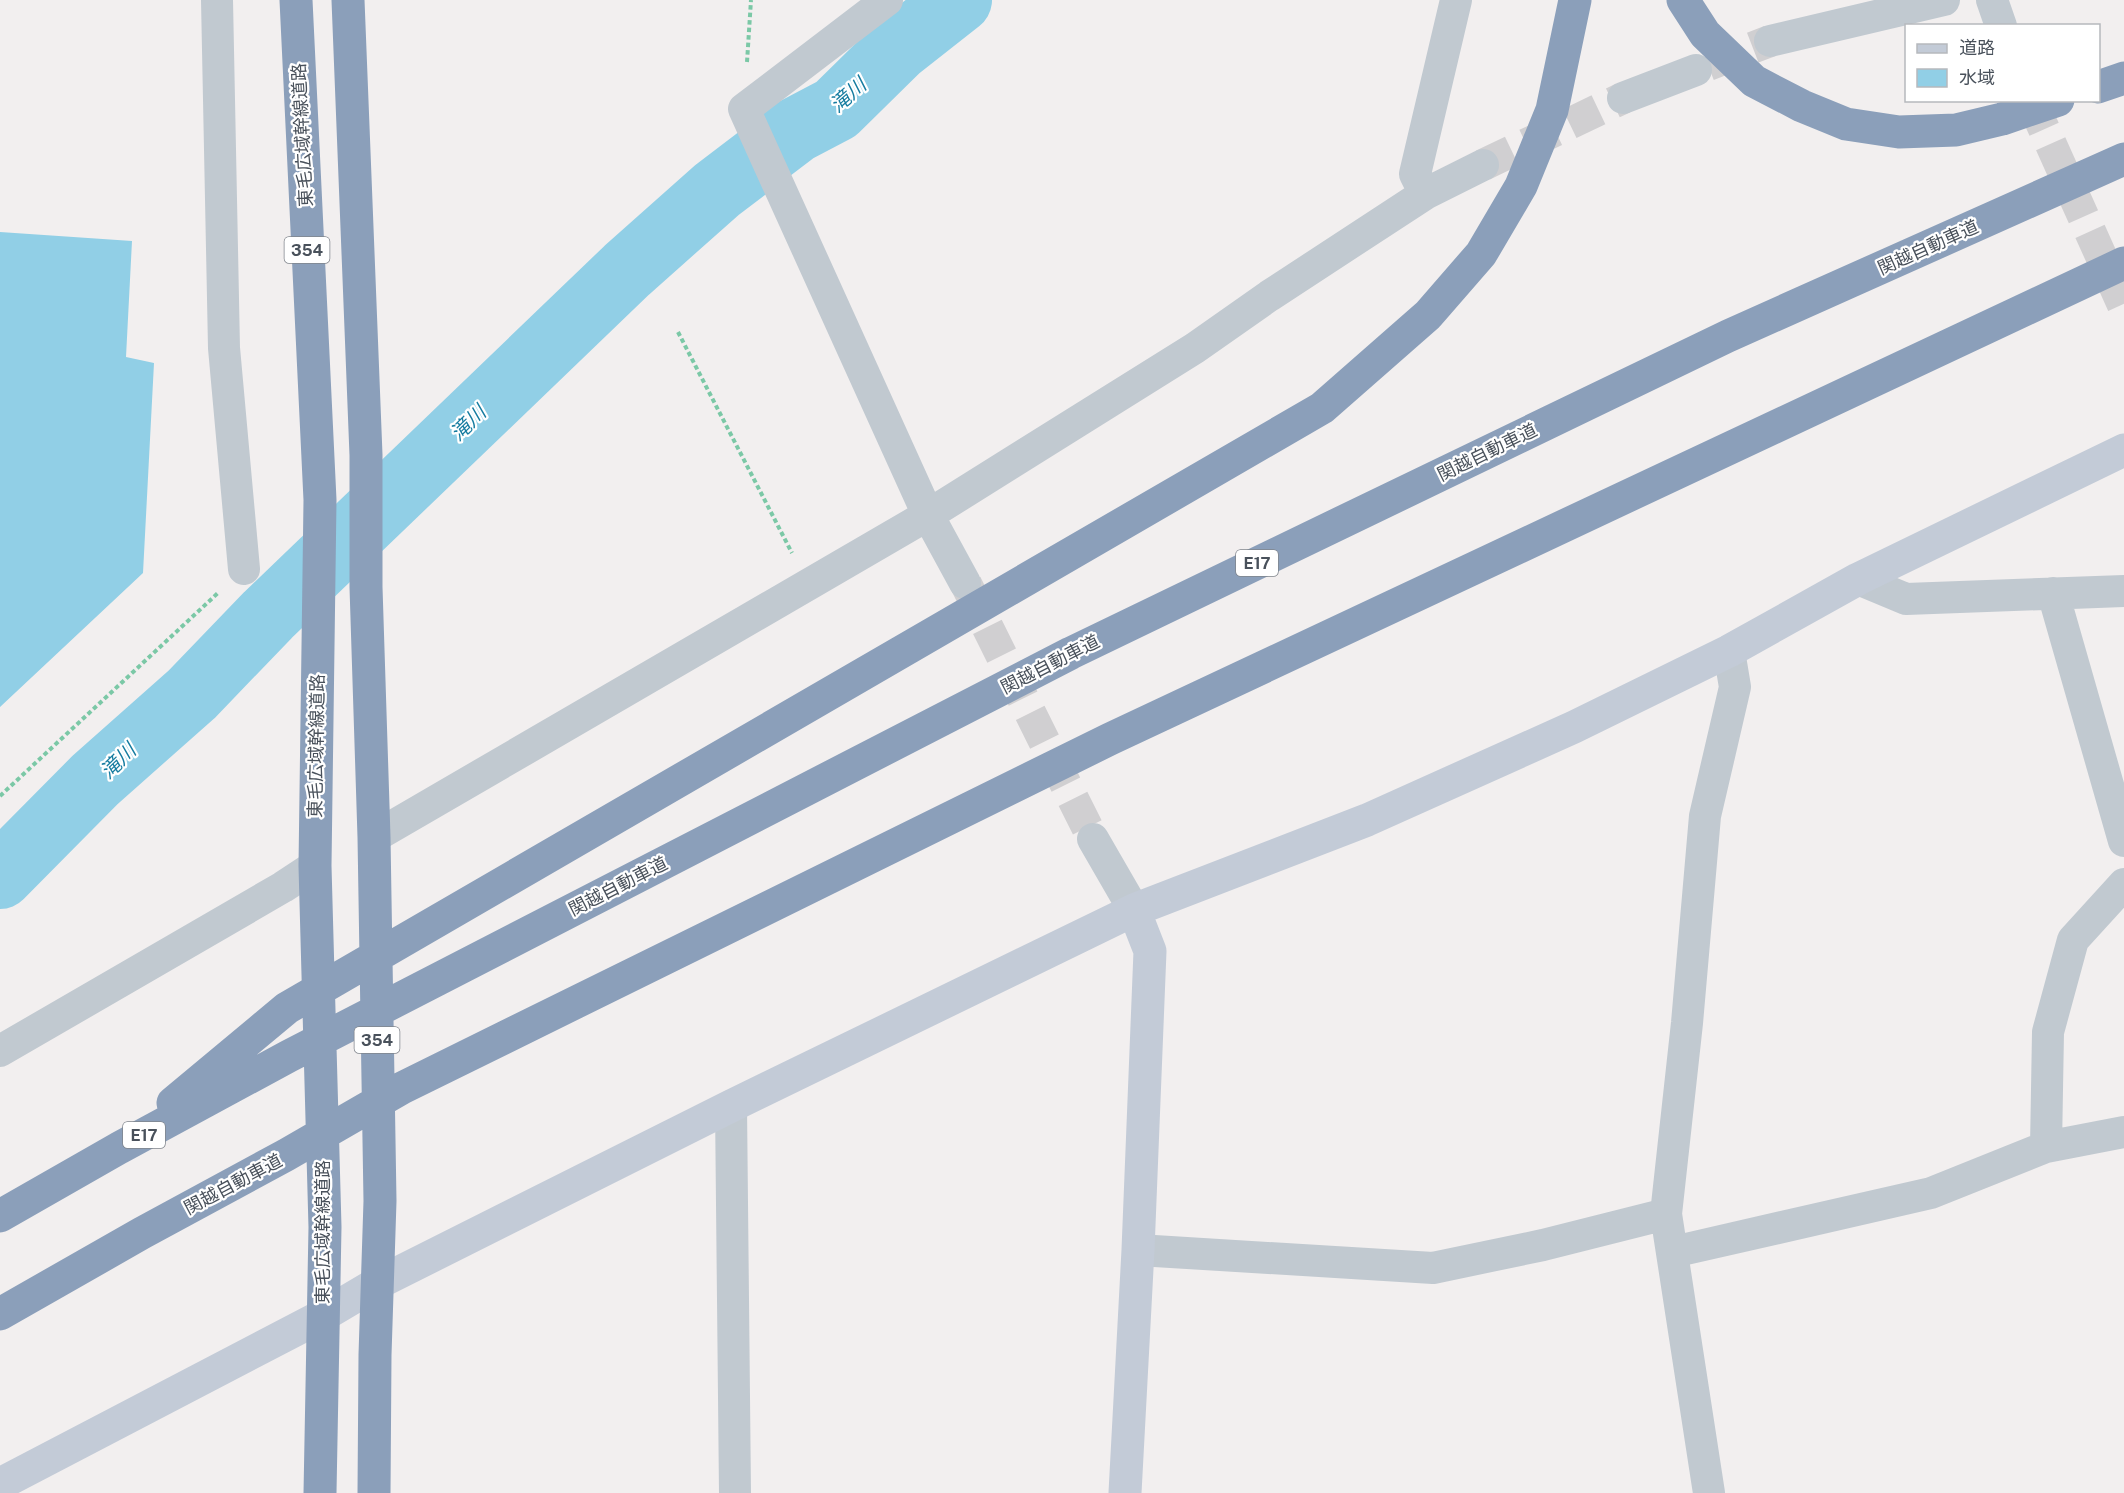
<svg xmlns="http://www.w3.org/2000/svg" width="2124" height="1493" viewBox="0 0 2124 1493" font-family="'Public Sans','Noto Sans JP',sans-serif">
	<style>
		.water { fill: #91cfe6 }
		.lines { fill: none; stroke-linecap: round; stroke-linejoin: round }
		.river { stroke: #91cfe6; stroke-width: 66 }
		.street-tunnel { stroke: #d0cfd1; stroke-width: 32; stroke-dasharray: 32 16; stroke-linecap: butt }
		.path { stroke: #7bc8a6; stroke-width: 4; stroke-dasharray: 4.5 3; stroke-linecap: butt }
		.street { stroke: #c1c9d0; stroke-width: 32 }
		.secondary { stroke: #c3cbd7; stroke-width: 33 }
		.highway { stroke: #8b9fba; stroke-width: 33 }
		.labels { text-anchor: middle; dominant-baseline: central; stroke-width: 4.5; stroke-linejoin: round; paint-order: stroke }
		.shield { fill: #fff; stroke: #80858c; stroke-width: 1.5 }
		.shield-label { font-size: 16px; font-weight: bold; fill: #49515b }
		.street-label { font-size: 18px; fill: #49515b; stroke: #fff }
		.water-label { font-size: 20px; font-style: italic; fill: #167ca0; stroke: #fff }
	</style>
	<rect width="100%" height="100%" fill="#f2efef"/>
	<path class="water" d="M0 232 132 241 126 357 154 363 143 573 0 707Z"/>
	<g class="lines">
		<path class="river" d="M0 876 95 780 192 694 268 615 627 270 717 190 796 130 836 109 898 48 959 0"/>
		<path class="street-tunnel" d="M1708 65 1770 41
			M2031 100 2124 307
			M1483 165 1623 98
			M966 584 1093 839"/>
		<path class="path" d="M747 62 751 0
			M678 332 792 553
			M0 796 219 592"/>
		<path class="street" d="M217 0 224 348 244 569
			M887 0 744 109 928 515 965 583
			M1992 0 2001 26
			M1770 41 1944 0
			M1623 98 1696 70
			M1425 194 1415 174 1456 0
			M1858 579 1906 599 2124 591
			M2053 593 2124 841
			M374 837 928 515 1195 348 1269 296 1425 194 1483 165
			M1093 839 1134 910
			M0 1051 283 887 315 866
			M731 1106 735 1493
			M2046 1147 2048 1032 2073 940 2124 884
			M1138 1250 1433 1268 1543 1245 1666 1214
			M1673 1252 1931 1193 2046 1147 2124 1132
			M1709 1493 1666 1214 1687 1023 1705 816 1735 687 1729 651"/>
		<path class="secondary" d="M0 1484 322 1316 376 1284 731 1106 1134 910 1367 820 1574 727 1729 651 1858 579 2124 450
			M1125 1493 1138 1250 1150 951 1134 910"/>
		<path class="highway" d="M296 0 320 500 315 866 325 1227 320 1493
			M348 0 366 455V587L374 837 380 1201 375 1355 374 1493
			M1683 0 1705 34 1754 81 1802 106 1846 124 1899 132 1956 130 2002 119 2058 100
			M2098 87 2124 78
			M173 1103 287 1008 1322 408 1428 315 1481 254 1521 186 1552 110 1575 0
			M0 1216 119 1148 289 1056 1071 653 1728 336 2124 159
			M0 1314 142 1233 286 1155 402 1088 1110 739 2124 263"/>
	</g>
	<g class="labels">
		<g class="shield">
			<rect x="284.5" y="237" width="45" height="26" rx="4.5"/>
			<rect x="1236" y="550" width="42" height="26" rx="4.5"/>
			<rect x="354.5" y="1027" width="45" height="26" rx="4.5"/>
			<rect x="123" y="1122" width="42" height="26" rx="4.5"/>
		</g>
		<g class="shield-label">
			<text x="307" y="250">354</text>
			<text x="1257" y="563">E17</text>
			<text x="377" y="1040">354</text>
			<text x="144" y="1135">E17</text>
		</g>
		<g class="street-label">
			<text transform="translate(302 135) rotate(-93)">東毛広域幹線道路</text>
			<text transform="translate(1928 247) rotate(-24)">関越自動車道</text>
			<text transform="translate(1487 452) rotate(-26)">関越自動車道</text>
			<text transform="translate(1050 664) rotate(-27)">関越自動車道</text>
			<text transform="translate(316 746) rotate(-89)">東毛広域幹線道路</text>
			<text transform="translate(618 886) rotate(-27)">関越自動車道</text>
			<text transform="translate(233 1184) rotate(-28)">関越自動車道</text>
			<text transform="translate(322 1232) rotate(-90)">東毛広域幹線道路</text>
		</g>
		<g class="water-label">
			<text transform="translate(848 95) rotate(-41)">滝川</text>
			<text transform="translate(468 423) rotate(-44)">滝川</text>
			<text transform="translate(118 761) rotate(-44)">滝川</text>
		</g>
	</g>
	<rect x="1905" y="24" width="195" height="78" fill="#ffffff" stroke="#b6b9bd" stroke-width="1.5"/>
	<rect x="1917" y="44" width="30" height="9" fill="#c3cbd7" stroke="#b6b9bd" stroke-width="1.5"/>
	<text x="1959" y="54" font-size="18" fill="#49515b">道路</text>
	<rect x="1917" y="69" width="30" height="18" fill="#91cfe6" stroke="#b6b9bd" stroke-width="1.5"/>
	<text x="1959" y="84" font-size="18" fill="#49515b">水域</text>
</svg>
